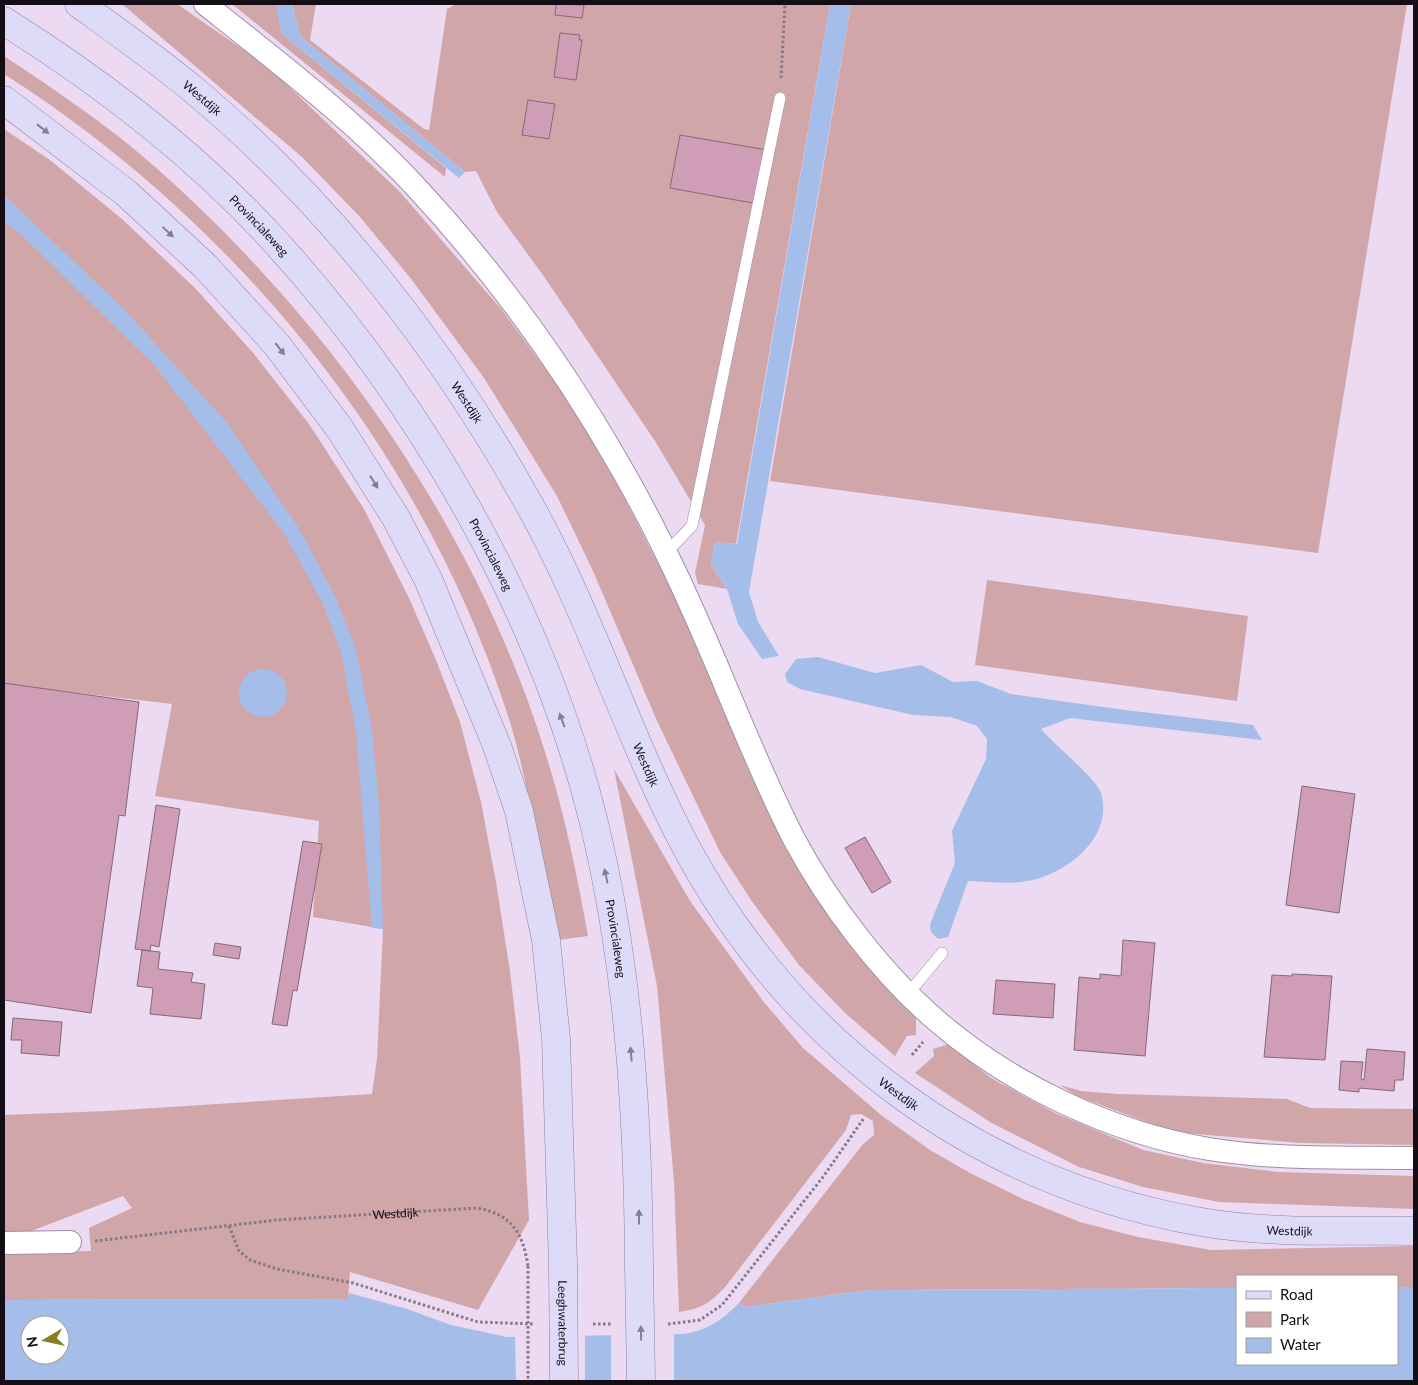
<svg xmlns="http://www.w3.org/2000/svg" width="1418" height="1385" viewBox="0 0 1418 1385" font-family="Lato,sans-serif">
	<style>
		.green { fill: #d1a6a9 }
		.water { fill: #a4bee9; fill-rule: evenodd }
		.pier { fill: #ecd9f2 }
		.building { fill: #cf9db6; stroke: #846977 }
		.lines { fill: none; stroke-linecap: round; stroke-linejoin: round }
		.service-casing { stroke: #9f8ea5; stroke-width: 12 }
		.minor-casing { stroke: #9f8ea5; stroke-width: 24 }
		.primary-casing { stroke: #8983a6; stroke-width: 29 }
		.path { stroke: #857889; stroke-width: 3; stroke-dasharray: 2.5 2.5; stroke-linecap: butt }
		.service { stroke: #fff; stroke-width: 11 }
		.minor { stroke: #fff; stroke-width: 22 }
		.primary { stroke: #dedbf8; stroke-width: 28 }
		.primary-bridge-casing { stroke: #8983a6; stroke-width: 29; stroke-linecap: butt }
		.path-bridge { stroke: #857889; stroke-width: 3; stroke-dasharray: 2.5 2.5; stroke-linecap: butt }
		.primary-bridge { stroke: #dedbf8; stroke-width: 28 }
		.oneway { fill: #837e92 }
		.labels { text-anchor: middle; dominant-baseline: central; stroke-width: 4; stroke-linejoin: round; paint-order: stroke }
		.street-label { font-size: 12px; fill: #140d16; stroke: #fff }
	</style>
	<rect width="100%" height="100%" fill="#ecd9f2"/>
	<path class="green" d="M122 4H177L267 66 400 192 502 310 566 397 606 462 675 597 747 766 784 846 827 914 860 956 916 1017V1035L907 1036 895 1056 845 1013 799 965 751 900 720 852 657 721 593 571 557 496 484 378 412 280 360 217 302 157Z
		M232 4H276L282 34 446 168 445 177Z
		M292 4H316L310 40 424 129 429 130 447 9 456 4H830L736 544 715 542 711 565 727 589 698 584 695 573 705 525 655 441 545 278 497 212 476 171 465 172 301 37Z
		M851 4H1407L1318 553 770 481Z
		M4 56C55 90 108 125 154 166 331 322 476 528 546 755 565 815 577 875 588 936L551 941C539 866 531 788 508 716 423 451 237 223 4 74Z
		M4 129 50 160 122 219 196 289 254 354 309 424 364 509 409 598 436 660 460 722 481 802 496 882 510 971 520 1057 529 1220 478 1310 350 1272 348 1299 4 1300V1252L91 1251 89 1228 132 1208 123 1196 31 1231H4V1115L107 1111 372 1094 377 1059 383 929 313 917 319 821 155 796 172 704 4 684Z
		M987 580 1248 616 1237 701 975 665Z
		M614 769 690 901 763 1001 803 1048 881 1115 930 1150 972 1174 1023 1199 1080 1222 1138 1237 1211 1250 1414 1246V1287H1397V1276H1237V1288L869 1290 746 1307 739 1303 863 1144 874 1135 873 1121 861 1114 851 1115 846 1130 726 1286C709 1304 703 1308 679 1312L674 1182 657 986Z
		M949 1044 991 1078 1055 1113 1143 1150 1203 1163 1278 1172 1414 1176V1209L1219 1202 1143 1187 1079 1167 990 1122 915 1073 934 1056 933 1049Z
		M1060 1085 1081 1091 1118 1094 1287 1099 1310 1108 1414 1109V1145L1300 1143 1173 1132 1077 1096Z"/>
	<path class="water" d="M276 4H292L301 37 465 172 459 178 282 34Z
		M830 4H851L749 592 758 622 779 656 762 659 738 624 727 589 711 565 715 542 737 544Z
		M4 195 123 308 228 424 298 527 335 596 356 649 372 730 379 805 383 929 372 928 356 732 341 652 322 602 284 533 155 366 27 240 4 221Z
		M818 657 875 673 921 665 953 682 977 681 1011 694 1125 710 1253 725 1262 740 1070 718 1041 729C1053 744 1097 779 1101 793 1114 836 1069 871 1033 880 1011 885 990 882 968 881L948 937 938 939 931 932 930 924 955 863 952 831 986 759 987 739 977 726 951 717 913 715 800 689 787 682 785 674 796 659Z
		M239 693a24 24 0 1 1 48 0a24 24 0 1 1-48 0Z
		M1397 1287H1414V1381H4V1300L348 1299 349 1293 407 1309 451 1325 507 1337 684 1334C708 1330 722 1320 739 1303L746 1307 869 1290 1237 1288V1364H1397ZM30 1325H60V1355H30Z"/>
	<path class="pier" d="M674 1332V1381H611V1333Z
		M585 1333V1381H516L515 1334Z"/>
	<path class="building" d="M556 4 584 5 582 18 555 15Z
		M560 33 580 35 579 40H582L576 80 554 77Z
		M528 100 555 104 549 139 522 135Z
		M680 135 767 150 758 204 670 188Z
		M4 683 139 702 125 816 119 815 91 1013 4 1000Z
		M1302 786 1355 794 1339 913 1286 905Z
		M156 805 180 809 159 947 151 945 150 951 135 949Z
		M865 837 891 882 872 893 845 848Z
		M303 841 322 844 297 991 293 990 287 1026 272 1024Z
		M1123 940 1155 943 1145 1056 1074 1050 1079 977 1100 979V974L1121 976Z
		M215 943 241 947 239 959 213 955Z
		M142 950 160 952 158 969 193 973 191 982 205 984 201 1019 150 1014 153 988 137 986Z
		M1292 974 1332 976 1325 1060 1264 1057 1272 975 1292 976Z
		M996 980 1055 984 1053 1018 993 1014Z
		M13 1018 62 1022 59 1056 21 1053 22 1040H11Z
		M1367 1049 1405 1052 1403 1080H1395L1394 1091 1359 1088V1092L1339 1090 1341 1061 1363 1062 1361 1079 1364 1080Z"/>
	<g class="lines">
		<defs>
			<path id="service" d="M666 553 692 526 780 98
				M908 994 942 953"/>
			<path id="minor" d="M205 4C277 61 351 118 414 185 493 270 563 366 620 466 662 538 696 615 728 692 749 741 769 791 794 839 828 903 882 974 937 1021 1011 1085 1112 1133 1209 1149 1276 1160 1346 1157 1414 1158
				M4 1243 70 1242"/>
			<g id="primary">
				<path id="s2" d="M79 4C118 32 158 60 195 91 331 205 443 349 529 504 591 614 627 736 686 847 793 1046 979 1183 1201 1222 1271 1234 1344 1230 1414 1231"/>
				<path id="s3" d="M4 21C101 82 194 153 272 238 419 399 540 607 593 819 629 965 638 1116 639 1265"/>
				<path d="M4 100 126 193 205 266 277 345 340 429 396 518 428 579 497 746 519 811 546 940 556 1039 563 1265"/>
			</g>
		</defs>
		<use href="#service" class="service-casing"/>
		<use href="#minor" class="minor-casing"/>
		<use href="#primary" class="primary-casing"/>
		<g class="path">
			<path d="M781 78 785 4"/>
			<path d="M912 1055 923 1042"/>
			<path d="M229 1226 239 1251 250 1260 277 1269 353 1283 478 1322 534 1324"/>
			<path id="s1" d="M95 1241 277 1220 476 1208C511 1213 523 1233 528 1266"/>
			<path d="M593 1324H612"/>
			<path d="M668 1324 700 1320 722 1305 823 1177 864 1118"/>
		</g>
		<use href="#service" class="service"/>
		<use href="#minor" class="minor"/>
		<use href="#primary" class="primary"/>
		<defs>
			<g id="primary-bridge">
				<path id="s4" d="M563 1265 564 1381"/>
				<path d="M639 1265 641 1381"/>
			</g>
		</defs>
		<use href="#primary-bridge" class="primary-bridge-casing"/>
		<path class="path-bridge" d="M528 1266V1381"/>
		<use href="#primary-bridge" class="primary-bridge"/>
	</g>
	<defs><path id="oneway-solid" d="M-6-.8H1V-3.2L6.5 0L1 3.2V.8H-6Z" transform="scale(1.25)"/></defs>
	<g class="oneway">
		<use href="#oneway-solid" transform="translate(43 129) rotate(38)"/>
		<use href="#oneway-solid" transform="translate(168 232) rotate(43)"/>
		<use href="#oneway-solid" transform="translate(280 349) rotate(52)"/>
		<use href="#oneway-solid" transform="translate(374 482) rotate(58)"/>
		<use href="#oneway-solid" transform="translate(562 720) rotate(-110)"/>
		<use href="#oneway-solid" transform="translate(606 876) rotate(-102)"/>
		<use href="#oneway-solid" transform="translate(631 1054) rotate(-95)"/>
		<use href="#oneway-solid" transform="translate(639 1217) rotate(-90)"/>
		<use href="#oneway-solid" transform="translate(641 1333) rotate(-91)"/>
	</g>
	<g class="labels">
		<g class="street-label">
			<text stroke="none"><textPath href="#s2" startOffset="155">Westdijk</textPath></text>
			<text stroke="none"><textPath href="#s3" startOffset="328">Provincialeweg</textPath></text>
			<text stroke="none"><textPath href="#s2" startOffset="560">Westdijk</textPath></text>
			<text stroke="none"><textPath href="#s3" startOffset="732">Provincialeweg</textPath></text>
			<text stroke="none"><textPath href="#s2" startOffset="965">Westdijk</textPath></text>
			<text stroke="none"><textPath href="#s3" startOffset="1138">Provincialeweg</textPath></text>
			<text stroke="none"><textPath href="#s2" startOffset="1385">Westdijk</textPath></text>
			<text stroke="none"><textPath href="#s1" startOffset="302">Westdijk</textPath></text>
			<text stroke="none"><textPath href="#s2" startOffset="1805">Westdijk</textPath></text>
			<text stroke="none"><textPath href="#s4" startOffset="58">Leeghwaterbrug</textPath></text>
		</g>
	</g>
	<rect width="1418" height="1385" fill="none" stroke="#140d16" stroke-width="10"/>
	<rect x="1236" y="1275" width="162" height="90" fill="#ffffff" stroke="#a19ea2"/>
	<rect x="1246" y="1291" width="25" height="8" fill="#dedbf8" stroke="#a19ea2"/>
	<text x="1280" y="1300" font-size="15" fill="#140d16">Road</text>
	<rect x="1246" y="1312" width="25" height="15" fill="#d1a6a9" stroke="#a19ea2"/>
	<text x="1280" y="1325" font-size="15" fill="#140d16">Park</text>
	<rect x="1246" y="1338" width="25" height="15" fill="#a4bee9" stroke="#a19ea2"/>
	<text x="1280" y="1350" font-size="15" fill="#140d16">Water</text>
	<g transform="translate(45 1340) rotate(261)"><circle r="24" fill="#ffffff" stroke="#a19ea2"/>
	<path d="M0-4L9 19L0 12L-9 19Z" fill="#8a7d23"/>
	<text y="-8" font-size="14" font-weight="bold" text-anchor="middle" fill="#140d16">N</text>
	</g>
</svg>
